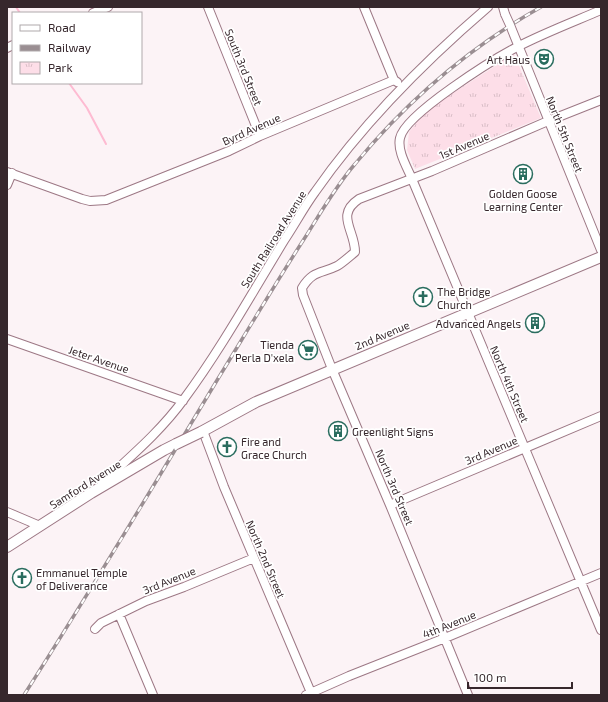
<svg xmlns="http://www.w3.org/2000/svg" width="608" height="702" viewBox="0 0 608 702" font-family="'Exo 2',sans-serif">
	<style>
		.park { fill: url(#park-tufts) }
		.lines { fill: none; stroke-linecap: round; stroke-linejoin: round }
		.stream { stroke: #febbd2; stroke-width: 2 }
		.minor-casing { stroke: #9d7885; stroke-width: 10 }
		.major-casing { stroke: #9d7885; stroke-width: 12 }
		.minor { stroke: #fff; stroke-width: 8 }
		.major { stroke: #fff; stroke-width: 10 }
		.rail-casing { stroke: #9a8e92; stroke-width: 3.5 }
		.rail { stroke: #fff; stroke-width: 2; stroke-dasharray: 6; stroke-linecap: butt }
		.minor-bridge-casing { stroke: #9d7885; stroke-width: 10; stroke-linecap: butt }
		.major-bridge-casing { stroke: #9d7885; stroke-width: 12; stroke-linecap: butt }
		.minor-bridge { stroke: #fff; stroke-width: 8 }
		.major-bridge { stroke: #fff; stroke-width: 10 }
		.labels { text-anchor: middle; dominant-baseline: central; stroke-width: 3.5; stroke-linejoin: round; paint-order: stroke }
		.poi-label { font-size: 11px; fill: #36272c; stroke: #fff; text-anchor: start }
		.street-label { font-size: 11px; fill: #36272c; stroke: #fff }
	</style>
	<defs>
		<pattern id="park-tufts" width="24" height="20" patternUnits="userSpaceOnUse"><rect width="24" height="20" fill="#fddee8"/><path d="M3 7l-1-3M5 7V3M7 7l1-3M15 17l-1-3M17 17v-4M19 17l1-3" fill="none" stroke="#d9bec7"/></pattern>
	</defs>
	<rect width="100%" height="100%" fill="#fcf3f6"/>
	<path class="park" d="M514 54 541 118 415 169 407 150 409 132 428 109Z"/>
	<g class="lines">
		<path class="stream" d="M16 7 20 13
			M69 83 87 108 106 144"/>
		<defs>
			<path id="minor" d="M208 7 260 136
				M364 7 394 80 397 82
				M503 7 505 14
				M601 10C573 22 544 33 517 47 494 59 405 114 400 138 397 151 407 167 412 179L601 630
				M93 13 108 7
				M510 25 601 250
				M7 48 13 45
				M7 172 82 199 90 201 106 200 229 151 260 136 394 80
				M7 185 12 173
				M7 339 183 401
				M203 431 224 487 312 695
				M102 483C130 457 161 431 184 399 221 349 252 293 285 239 295 224 304 207 315 192 363 123 424 62 488 7
				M390 505 601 416
				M7 512 40 526
				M119 614 153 695
				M95 629 101 623 146 601 184 587 254 558
				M306 695 349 676 445 638 601 573
				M468 695 390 505 332 369 303 295 302 288C313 270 321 274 337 266 341 264 350 256 355 252 355 230 335 215 359 199L432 171 548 121 601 100"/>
			<path id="major" d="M201 432 256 402 601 257
				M7 547 91 493 164 450 176 444"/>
		</defs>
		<use href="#minor" class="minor-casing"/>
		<use href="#major" class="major-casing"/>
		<use href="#minor" class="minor"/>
		<use href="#major" class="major"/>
		<defs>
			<path id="rail" d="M24 695C90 592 153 487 216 382 246 333 275 284 306 236 321 212 336 186 355 164 407 101 470 47 541 7"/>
		</defs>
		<use href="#rail" class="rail-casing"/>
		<use href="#rail" class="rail"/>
		<defs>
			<path id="minor-bridge" d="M505 14 510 25"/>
			<path id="major-bridge" d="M176 444 201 432"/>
		</defs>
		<use href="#minor-bridge" class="minor-bridge-casing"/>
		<use href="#major-bridge" class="major-bridge-casing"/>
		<use href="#minor-bridge" class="minor-bridge"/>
		<use href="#major-bridge" class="major-bridge"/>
	</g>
	<defs>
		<symbol id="theatre-ring" viewBox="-11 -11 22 22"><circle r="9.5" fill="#fff" stroke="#2a6d5f" stroke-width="1.5"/><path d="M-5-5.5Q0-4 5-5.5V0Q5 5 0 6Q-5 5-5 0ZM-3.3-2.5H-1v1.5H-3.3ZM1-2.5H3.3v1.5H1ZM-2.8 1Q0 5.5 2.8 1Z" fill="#2a6d5f"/></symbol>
		<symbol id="building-ring" viewBox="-11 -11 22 22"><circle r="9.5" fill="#fff" stroke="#2a6d5f" stroke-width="1.5"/><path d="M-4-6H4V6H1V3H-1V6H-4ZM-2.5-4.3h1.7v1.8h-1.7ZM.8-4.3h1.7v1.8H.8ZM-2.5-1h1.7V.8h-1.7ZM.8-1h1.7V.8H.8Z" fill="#2a6d5f"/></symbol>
		<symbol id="church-ring" viewBox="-11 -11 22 22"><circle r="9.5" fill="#fff" stroke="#2a6d5f" stroke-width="1.5"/><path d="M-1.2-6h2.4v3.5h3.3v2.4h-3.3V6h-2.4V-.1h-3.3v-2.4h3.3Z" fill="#2a6d5f"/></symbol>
		<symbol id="supermarket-ring" viewBox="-11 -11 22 22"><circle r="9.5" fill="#fff" stroke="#2a6d5f" stroke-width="1.5"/><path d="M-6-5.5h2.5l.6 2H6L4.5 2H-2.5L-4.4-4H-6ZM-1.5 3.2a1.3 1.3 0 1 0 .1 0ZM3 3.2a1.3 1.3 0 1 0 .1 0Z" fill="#2a6d5f"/></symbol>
	</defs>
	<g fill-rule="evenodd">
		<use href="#theatre-ring" x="533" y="48" width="22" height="22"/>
		<use href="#building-ring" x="512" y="163" width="22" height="22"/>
		<use href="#church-ring" x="412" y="286" width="22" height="22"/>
		<use href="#building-ring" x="524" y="312" width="22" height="22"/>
		<use href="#supermarket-ring" x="297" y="339" width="22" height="22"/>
		<use href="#building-ring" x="327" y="420" width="22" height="22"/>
		<use href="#church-ring" x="216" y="436" width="22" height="22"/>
		<use href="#church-ring" x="11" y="567" width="22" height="22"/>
	</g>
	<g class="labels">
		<g class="poi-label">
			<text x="530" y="59" text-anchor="end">Art Haus</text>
			<text x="523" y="193" text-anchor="middle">Golden Goose<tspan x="523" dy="13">Learning Center</tspan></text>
			<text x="437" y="291">The Bridge<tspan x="437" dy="13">Church</tspan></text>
			<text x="521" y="323" text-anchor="end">Advanced Angels</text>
			<text x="294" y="344" text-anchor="end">Tienda<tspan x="294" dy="13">Perla D'xela</tspan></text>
			<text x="352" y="431">Greenlight Signs</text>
			<text x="241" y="441">Fire and<tspan x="241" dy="13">Grace Church</tspan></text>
			<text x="36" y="572">Emmanuel Temple<tspan x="36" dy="13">of Deliverance</tspan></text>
		</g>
		<g class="street-label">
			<text transform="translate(244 67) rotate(68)">South 3rd Street</text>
			<text transform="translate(251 129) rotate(-24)">Byrd Avenue</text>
			<text transform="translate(565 134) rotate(68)">North 5th Street</text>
			<text transform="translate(464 145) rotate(-23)">1st Avenue</text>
			<text transform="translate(273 239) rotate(-58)">South Railroad Avenue</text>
			<text transform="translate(382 335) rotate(-23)">2nd Avenue</text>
			<text transform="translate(99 359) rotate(19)">Jeter Avenue</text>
			<text transform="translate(510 384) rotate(67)">North 4th Street</text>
			<text transform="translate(491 450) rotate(-23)">3rd Avenue</text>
			<text transform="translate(85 484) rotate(-32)">Samford Avenue</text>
			<text transform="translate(395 487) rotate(67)">North 3rd Street</text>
			<text transform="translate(266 559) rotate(67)">North 2nd Street</text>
			<text transform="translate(169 580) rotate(-22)">3rd Avenue</text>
			<text transform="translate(449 624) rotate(-22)">4th Avenue</text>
		</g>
	</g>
	<rect width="608" height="702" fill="none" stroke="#36272c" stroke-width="16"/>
	<rect x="12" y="12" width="130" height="72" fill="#ffffff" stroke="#afa9ab"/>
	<rect x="20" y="25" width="20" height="6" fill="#ffffff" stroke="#afa9ab"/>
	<text x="48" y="32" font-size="12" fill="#36272c">Road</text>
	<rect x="20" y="45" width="20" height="6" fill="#9a8e92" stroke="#afa9ab"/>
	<text x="48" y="52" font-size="12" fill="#36272c">Railway</text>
	<rect x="20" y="62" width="20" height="12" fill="url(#park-tufts)" stroke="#afa9ab"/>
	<text x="48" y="72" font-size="12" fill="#36272c">Park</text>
	<path d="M468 682v6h104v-6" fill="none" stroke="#36272c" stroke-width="2"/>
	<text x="474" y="682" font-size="12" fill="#36272c" stroke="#ffffff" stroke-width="3" paint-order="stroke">100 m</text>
</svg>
